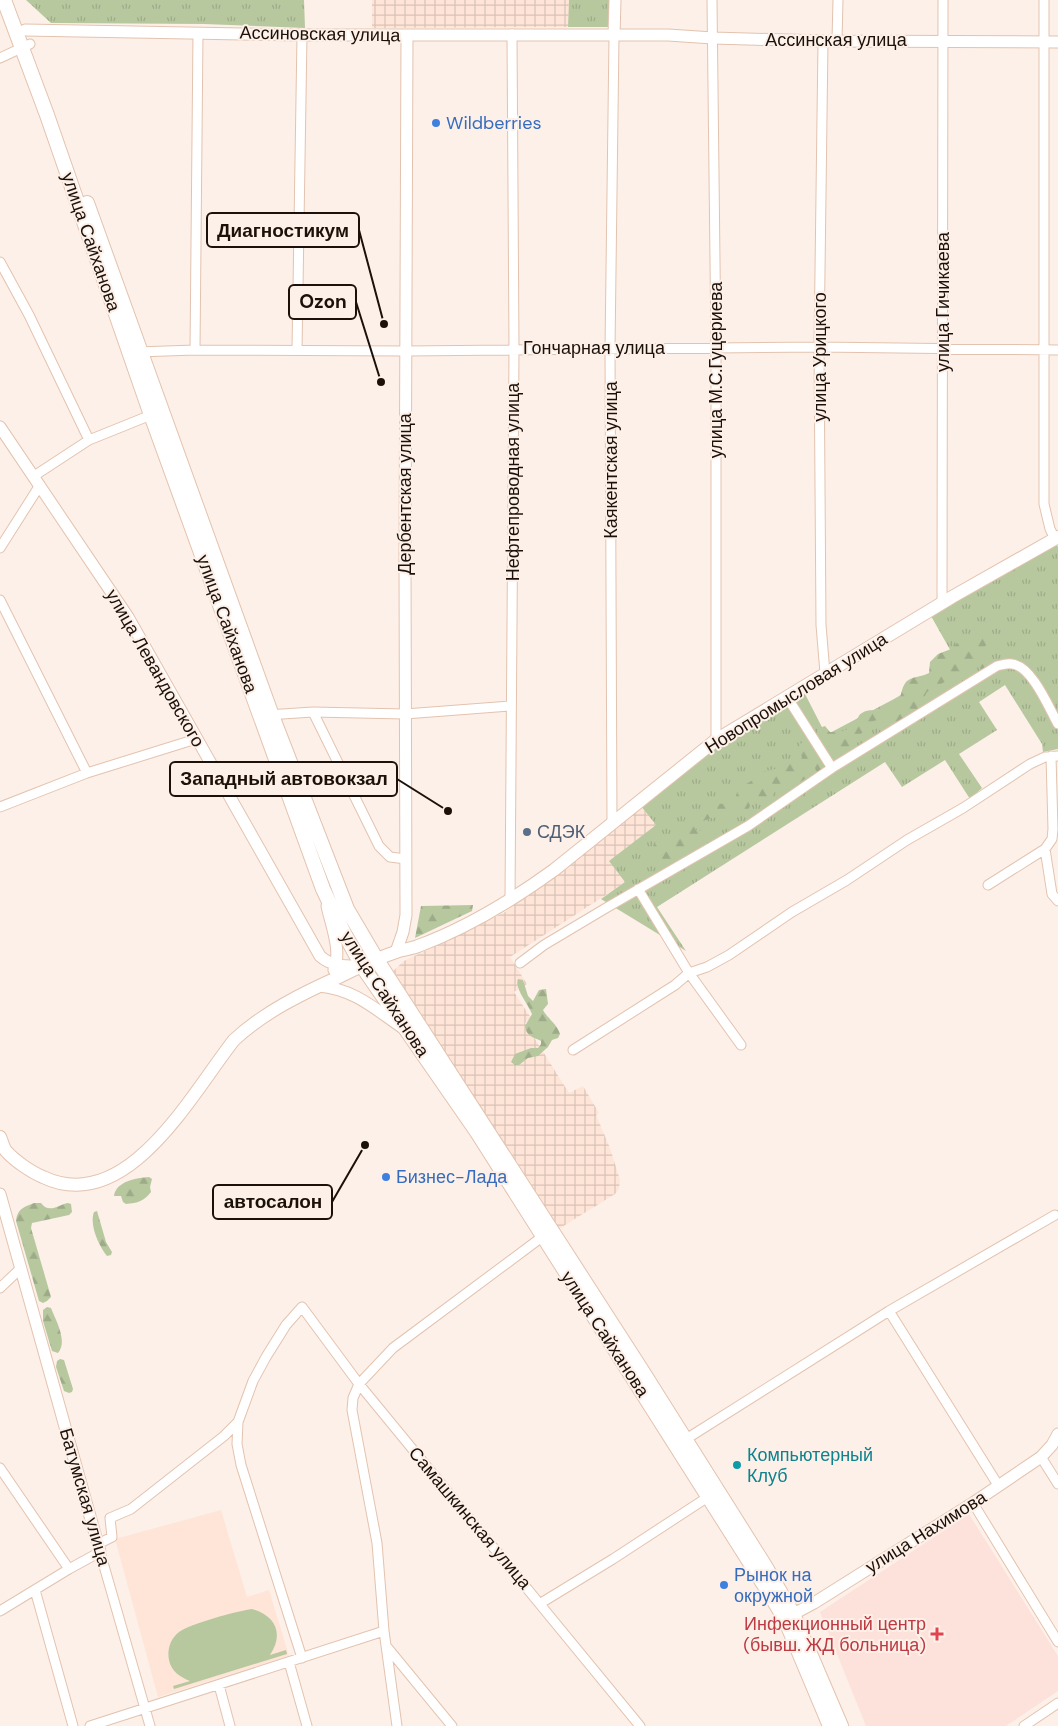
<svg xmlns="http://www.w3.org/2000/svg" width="1058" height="1726" viewBox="0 0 1058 1726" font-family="'DM Sans',sans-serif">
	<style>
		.industrial { fill: url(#industrial-grid) }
		.built { fill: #fee5d7 }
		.medical { fill: #fce2db }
		.grass { fill: url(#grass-tufts) }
		.forest { fill: url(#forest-firs) }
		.garden { fill: #b7c89f }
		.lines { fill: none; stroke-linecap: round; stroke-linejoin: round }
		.minor-casing { stroke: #e3c3af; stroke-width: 11 }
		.tertiary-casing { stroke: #e3c3af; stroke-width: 13 }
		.secondary-casing { stroke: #e3c3af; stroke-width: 14 }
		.primary-casing { stroke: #e3c3af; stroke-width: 16 }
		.minor { stroke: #fff; stroke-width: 9 }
		.tertiary { stroke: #fff; stroke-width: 11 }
		.secondary { stroke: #fff; stroke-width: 12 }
		.primary { stroke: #fff; stroke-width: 14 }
		.shop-dot { fill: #3f7fe0; stroke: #fdf0e8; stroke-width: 2 }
		.service-dot { fill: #5c6f8a; stroke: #fdf0e8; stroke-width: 2 }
		.culture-dot { fill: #0f9aa8; stroke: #fdf0e8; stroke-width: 2 }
		.health-dot { fill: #e0444e; stroke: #fdf0e8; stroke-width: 2 }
		.labels { text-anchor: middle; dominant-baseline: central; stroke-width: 4; stroke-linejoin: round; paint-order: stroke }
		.street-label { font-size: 18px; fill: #1c110a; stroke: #fdf0e8 }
		.shop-label { font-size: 18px; fill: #366cbe; stroke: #fdf0e8; text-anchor: start }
		.service-label { font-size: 18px; fill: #4e5e75; stroke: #fdf0e8; text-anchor: start }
		.culture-label { font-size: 18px; fill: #0d838f; stroke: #fdf0e8; text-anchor: start }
		.health-label { font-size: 18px; fill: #be3a42; stroke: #fdf0e8; text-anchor: end }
		.leader { fill: none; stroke: #1c110a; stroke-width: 2 }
		.callout-dot { fill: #1c110a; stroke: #fdf0e8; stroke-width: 2 }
		.callout { fill: #fdf0e8; stroke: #1c110a; stroke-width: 2 }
		.callout-label { font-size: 19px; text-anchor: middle; font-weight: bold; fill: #1c110a }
	</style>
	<defs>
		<pattern id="industrial-grid" width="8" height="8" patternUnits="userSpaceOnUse" patternTransform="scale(1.25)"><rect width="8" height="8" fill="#fee5d7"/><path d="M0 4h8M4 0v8" fill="none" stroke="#d9c3b7"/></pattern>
		<pattern id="grass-tufts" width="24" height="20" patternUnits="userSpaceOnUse" patternTransform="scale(1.25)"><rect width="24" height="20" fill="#b7c89f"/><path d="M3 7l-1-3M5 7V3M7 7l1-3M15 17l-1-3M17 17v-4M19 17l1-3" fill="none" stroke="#9dab88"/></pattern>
		<pattern id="forest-firs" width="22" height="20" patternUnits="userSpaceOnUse" patternTransform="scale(1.25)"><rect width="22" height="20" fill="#b7c89f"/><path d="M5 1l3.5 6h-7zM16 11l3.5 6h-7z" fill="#9dab88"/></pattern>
	</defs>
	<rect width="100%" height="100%" fill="#fdf0e8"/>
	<path class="industrial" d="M372 0H569L568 27 372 28Z
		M641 806 657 825 626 882 510 957 527 984 514 992 531 1018 525 1023 569 1093 583 1086 599 1113 596 1115 610 1148 620 1180 619 1189 615 1194 557 1230 393 974V971L404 961 505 912 560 871Z"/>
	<path class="built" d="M221 1510 247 1597 269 1590 289 1656 158 1697 115 1539Z"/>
	<path class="medical" d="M969 1514 1058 1656V1691L1006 1726H866L820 1612Z"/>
	<path class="grass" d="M26 0H304L305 28 204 24 51 23Z
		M569 0H611L610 27H568Z
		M1056 543 1058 547V749L1043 752 1042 744 1005 685 979 702 997 730 959 754 982 788 970 799 945 760 902 787 885 762 657 907 686 951 601 899 625 882 609 861 656 825 641 806 720 743 804 692 826 735 894 699 957 662 931 616Z"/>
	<path class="forest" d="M989 632 995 636 993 640 985 646 984 654 989 660V668L982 669 975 666 961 681 956 682 948 680 927 692 917 711 899 723 878 720 873 721 860 735 855 747 844 754H836L834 747 828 746 825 750 826 761 825 769 818 772 816 771 813 762 809 760 808 777 791 788 781 786 775 788 774 790 772 800 765 804H757L759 790 758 788 752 787C746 792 747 799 750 806L745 815 736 811C722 819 707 814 695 828L696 830 703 831 714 825V828L707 836 693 844 690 855 683 857 675 855 670 864 660 869 659 865 662 855 661 853 653 852C654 840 662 841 672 836L677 824 697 813 706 805 731 803 735 799 738 789 756 778 761 772 775 769 783 763 800 760 802 758C796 738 802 746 813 737 818 732 818 728 825 726L830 732C838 733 850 730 856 723 858 719 858 715 862 713 871 707 884 714 893 708 903 702 899 689 907 681 913 676 922 677 929 673L930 662 938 654 951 649 957 643 968 638Z
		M473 905 472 911 415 938 421 906Z
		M518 979 523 980 528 996 533 1001 539 990 546 989 548 1004 543 1010C548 1019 557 1024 560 1034L558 1038 552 1040 548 1047 538 1056 528 1058 519 1065H515L511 1062 515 1054 531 1048H538L541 1044V1041C533 1037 526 1036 525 1026L532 1014C528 1004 514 988 518 979Z
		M149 1177 152 1179 150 1187 151 1192C144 1201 138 1203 126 1204L123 1202 121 1196H114C116 1181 137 1178 149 1177Z
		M34 1203H41C49 1214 58 1205 68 1203L71 1204 72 1212 69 1215 32 1223 31 1228 51 1297 47 1301 43 1303 39 1301 16 1221C17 1209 24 1207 34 1203Z
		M97 1211 106 1242 112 1252 111 1255 107 1256C99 1246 89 1225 94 1212Z
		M47 1307 51 1308C56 1321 68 1341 58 1353L52 1351 43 1321V1310Z
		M60 1359 64 1360 73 1389 72 1392 69 1393 64 1391 56 1367 57 1361Z"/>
	<path class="garden" d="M252 1609C276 1616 284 1634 270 1655L286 1650 287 1654 174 1689 173 1686 190 1681C180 1677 171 1671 169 1660 167 1650 170 1639 179 1632 190 1624 237 1611 252 1609Z"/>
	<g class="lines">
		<defs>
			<path id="minor" d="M712 0 716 347V740
				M1044 0V504L1050 529 1055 539
				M837 40 838 0
				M823 41 819 347 821 625 825 673
				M0 58 30 44
				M0 262 29 315 89 440
				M195 350 198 33
				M297 350 302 35
				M137 352 195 350 406 351 819 347 1058 350
				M34 476 89 440 151 415
				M0 548 40 485
				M0 600 87 773
				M942 603 943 0
				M787 697 832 768
				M313 712 379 846 390 857 406 859
				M267 715 313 712 405 714 511 706
				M0 807 87 773 196 739
				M612 824 610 349 614 36
				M1045 849 1052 894 1058 901
				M988 885 1045 849 1052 839 1053 829 1051 756
				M638 889 689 973 707 967 729 955 792 912 847 880 907 840 963 808 1030 764 1045 757 1058 756
				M510 899 514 349 512 34
				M520 963 544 945 606 908 748 826 832 768 997 666C1001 665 1007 663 1012 664 1032 666 1049 708 1058 724
				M573 1050 675 985 689 973 741 1045
				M0 1288 21 1268
				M889 1311 998 1485
				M238 1422 237 1444 241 1465 302 1658
				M683 1441 889 1311 1055 1215
				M1041 1457 1058 1484
				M0 1468 69 1569
				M973 1503 1058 1642
				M98 1544 112 1537 110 1518 131 1509 224 1436 238 1422 253 1381 266 1357 286 1325 302 1307 359 1384 640 1726
				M35 1590 73 1726
				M541 1603 613 1559 711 1495
				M0 1611 69 1569 100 1552 150 1726
				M387 1647 452 1726
				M289 1662 307 1726
				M219 1685 230 1726
				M90 1726 384 1631
				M397 1726 384 1631 377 1543 352 1410 353 1398 359 1384 393 1348 546 1234
				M1024 1726 1058 1703"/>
			<path id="tertiary" d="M25 30 302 35H668L713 38 823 41 1058 42
				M614 36 615 0
				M0 427 128 617 320 956C332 967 346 966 362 966
				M327 906C331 925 342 951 334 970
				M396 952 403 932 406 915 405 563 407 35
				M319 986C354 989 375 1009 403 1028
				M0 1194 100 1552
				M786 1618 814 1603 973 1503 1041 1457 1052 1445 1058 1434"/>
			<path id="secondary" d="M0 1137C2 1141 3 1147 6 1151 15 1161 31 1172 43 1177 127 1217 192 1093 234 1040 264 1012 303 993 341 976 359 967 377 958 396 952 404 949 411 949 418 946 464 929 514 899 554 870L716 740 952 597 1058 537"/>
			<path id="primary" d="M4 0 47 115 151 415 323 889 343 931 362 966 477 1132 768 1591 785 1619 830 1726
				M87 203 271 713 347 909 377 960 641 1369 765 1566 793 1614 841 1726"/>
		</defs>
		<use href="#minor" class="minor-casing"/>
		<use href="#tertiary" class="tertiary-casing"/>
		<use href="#secondary" class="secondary-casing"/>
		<use href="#primary" class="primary-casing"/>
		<use href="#minor" class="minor"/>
		<use href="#tertiary" class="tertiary"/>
		<use href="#secondary" class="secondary"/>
		<use href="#primary" class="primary"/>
	</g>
	<g class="shop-dot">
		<circle cx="436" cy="123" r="5"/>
		<circle cx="386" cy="1177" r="5"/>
		<circle cx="724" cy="1585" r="5"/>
	</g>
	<circle class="service-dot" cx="527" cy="832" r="5"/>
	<circle class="culture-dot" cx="737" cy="1465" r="5"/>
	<path class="health-dot" d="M934.5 1626.5h5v5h5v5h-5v5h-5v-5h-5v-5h5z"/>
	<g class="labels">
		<g class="street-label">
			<text transform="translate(320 34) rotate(1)">Ассиновская улица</text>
			<text x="836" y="40">Ассинская улица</text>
			<text transform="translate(91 242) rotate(71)">улица Сайханова</text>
			<text transform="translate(943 302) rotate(-90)">улица Гичикаева</text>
			<text x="594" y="348">Гончарная улица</text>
			<text transform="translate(820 357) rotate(-90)">улица Урицкого</text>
			<text transform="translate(716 370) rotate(-90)">улица М.С.Гуцериева</text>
			<text transform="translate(611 460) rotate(-90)">Каякентская улица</text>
			<text transform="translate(513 482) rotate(-90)">Нефтепроводная улица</text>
			<text transform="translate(405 494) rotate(-90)">Дербентская улица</text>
			<text transform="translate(227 624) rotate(70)">улица Сайханова</text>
			<text transform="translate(155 668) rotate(60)">улица Левандовского</text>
			<text transform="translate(796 693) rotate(-32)">Новопромысловая улица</text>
			<text transform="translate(385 994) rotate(57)">улица Сайханова</text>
			<text transform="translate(605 1334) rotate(57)">улица Сайханова</text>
			<text transform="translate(85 1497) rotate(74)">Батумская улица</text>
			<text transform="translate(470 1518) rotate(50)">Самашкинская улица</text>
			<text transform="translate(926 1532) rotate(-32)">улица Нахимова</text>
		</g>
		<g class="shop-label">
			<text x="446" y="123">Wildberries</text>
			<text x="396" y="1177">Бизнес-Лада</text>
			<text x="734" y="1575">Рынок на<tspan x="734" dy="21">окружной</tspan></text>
		</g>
		<g class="service-label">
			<text x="537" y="832">СДЭК</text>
		</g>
		<g class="culture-label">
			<text x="747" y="1455">Компьютерный<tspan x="747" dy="21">Клуб</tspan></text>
		</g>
		<g class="health-label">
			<text x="926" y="1624">Инфекционный центр<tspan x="926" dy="21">(бывш. ЖД больница)</tspan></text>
		</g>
	</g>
	<path class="leader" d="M384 324L359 230M381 382L356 302M448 811L397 779M365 1145L332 1202"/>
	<g class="callout-dot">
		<circle cx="384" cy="324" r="5"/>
		<circle cx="381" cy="382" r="5"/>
		<circle cx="448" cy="811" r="5"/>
		<circle cx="365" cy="1145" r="5"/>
	</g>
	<g class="callout">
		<rect x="207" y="213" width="152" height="34" rx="5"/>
		<rect x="289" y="285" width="67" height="34" rx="5"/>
		<rect x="170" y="762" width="227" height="34" rx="5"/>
		<rect x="213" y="1185" width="119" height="34" rx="5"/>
	</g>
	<g class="callout-label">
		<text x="283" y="237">Диагностикум</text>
		<text x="323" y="308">Ozon</text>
		<text x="284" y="785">Западный автовокзал</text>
		<text x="273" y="1208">автосалон</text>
	</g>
</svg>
